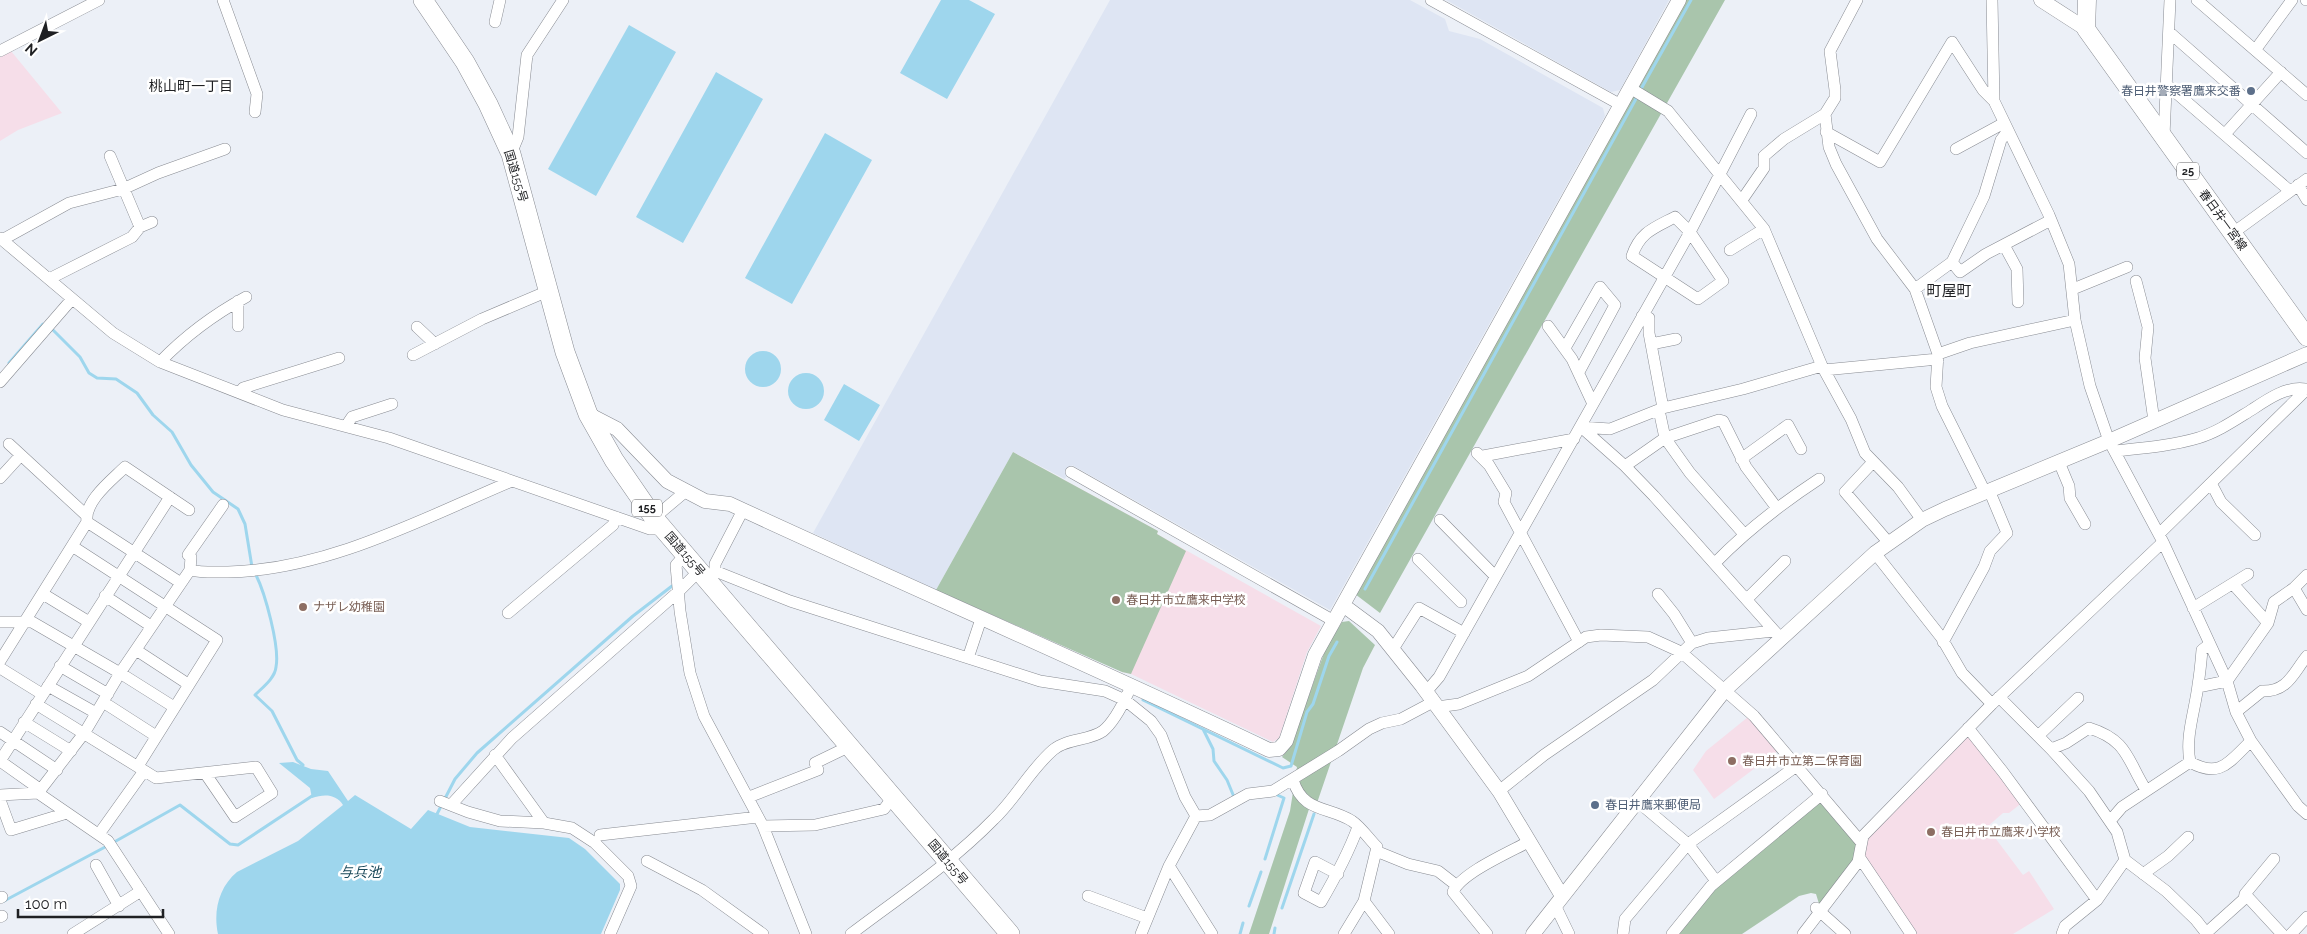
<svg xmlns="http://www.w3.org/2000/svg" width="2307" height="934" viewBox="0 0 2307 934" font-family="Raleway,'Noto Sans JP',sans-serif">
	<style>
		.built { fill: #dee5f3 }
		.education { fill: #f6dee9 }
		.green { fill: #a9c5ac }
		.water { fill: #9ed6ed }
		.lines { fill: none; stroke-linecap: round; stroke-linejoin: round }
		.stream { stroke: #9ed6ed; stroke-width: 3 }
		.minor-casing { stroke: #888b92; stroke-width: 12 }
		.tertiary-casing { stroke: #888b92; stroke-width: 15 }
		.primary-casing { stroke: #888b92; stroke-width: 19 }
		.trunk-casing { stroke: #888b92; stroke-width: 20 }
		.minor { stroke: #fff; stroke-width: 11 }
		.tertiary { stroke: #fff; stroke-width: 14 }
		.primary { stroke: #fff; stroke-width: 18 }
		.trunk { stroke: #fff; stroke-width: 19 }
		.service-dot { fill: #5c6f8a; stroke: #fff; stroke-width: 2 }
		.education-dot { fill: #8d6e63; stroke: #fff; stroke-width: 2 }
		.labels { text-anchor: middle; dominant-baseline: central; stroke-width: 5; stroke-linejoin: round; paint-order: stroke }
		.shield { fill: #fff; stroke: #626365; stroke-width: 1 }
		.shield-label { font-size: 11px; font-weight: bold; fill: #1f2023 }
		.service-label { font-size: 12px; fill: #4e5e75; stroke: #fff; text-anchor: end }
		.street-label { font-size: 12px; fill: #1f2023; stroke: #fff }
		.education-label { font-size: 12px; fill: #785e54; stroke: #fff; text-anchor: start }
		.neighbourhood-label { font-size: 14px; fill: #1f2023; stroke: #fff }
		.water-label { font-size: 14px; font-style: italic; fill: #1a495a; stroke: #fff }
		.quarter-label { font-size: 15px; fill: #1f2023; stroke: #fff }
	</style>
	<rect width="100%" height="100%" fill="#ecf0f7"/>
	<path class="built" d="M1110 0H1410L1445 19 1449 31 1480 39 1603 108 1605 116 1330 610 1072 465 1065 479 1013 452 936 590 813 533Z
		M1446 0H1669L1620 90 1611 92Z"/>
	<path class="education" d="M11 51 62 113 18 130 0 141V56Z
		M1013 452 1158 531 1157 534 1321 626 1307 652 1279 738 1273 742 1131 674 1122 672Z
		M1748 717 1779 750 1714 799 1693 770 1706 751Z
		M1967 734 2023 802 2009 813H2003L1987 827 2023 875 2029 871 2054 909 2013 934H1915L1863 859 1866 838Z"/>
	<path class="green" d="M1686 0H1725L1380 613 1355 594Z
		M1013 452 1158 531 1157 534 1186 551 1131 674 1122 672 936 590Z
		M1349 621 1375 645 1363 668 1317 803 1309 809 1269 934H1249L1290 811 1297 767 1282 757 1291 745 1331 634 1334 635 1342 622Z
		M1819 800 1856 842 1857 858 1820 907 1816 894 1811 893 1799 896 1742 934H1676L1712 888Z"/>
	<path class="water" d="M941 0H969L995 14 947 99 900 73Z
		M629 25 676 52 596 196 548 169Z
		M716 72 763 99 683 243 636 217Z
		M825 133 872 160 792 304 745 278Z
		M745 369a18 18 0 1 1 36 0a18 18 0 1 1-36 0Z
		M788 391a18 18 0 1 1 36 0a18 18 0 1 1-36 0Z
		M844 384 880 405 859 441 824 420Z
		M293 762 311 769 328 771 348 801 355 795 411 829 428 810 470 827 569 838 585 849 620 884V890L601 934H218C213 911 219 887 237 872L298 841 343 805C336 794 324 794 312 798L310 788 279 763Z"/>
	<g class="lines">
		<path class="stream" d="M1641 89 1691 0
			M52 329 80 357 89 373 97 378 116 379 137 393 153 415 172 432 191 465 213 492 238 509 245 524 252 567
			M9 363 43 324
			M256 575C265 593 280 647 276 667 275 678 263 687 255 695L272 711 297 760 303 765
			M1365 589 1637 97
			M1143 700 1283 768 1291 766 1307 712 1313 704 1329 656 1337 642
			M1203 729 1213 749 1214 761 1227 780 1234 797
			M436 816 455 779 477 753 633 616 672 586
			M116 841 180 805 230 844 238 845 315 794
			M1265 859 1284 798 1275 794
			M4 901 107 846
			M1249 906 1261 872
			M1282 908 1314 814
			M1240 934 1243 923
			M1274 934 1275 928"/>
		<defs>
			<path id="minor" d="M223 0 257 94 255 112
				M1431 0 1621 105
				M1857 0 1830 51 1835 90V98L1825 114 1829 147 1836 164 1877 239 1915 289 1938 354 1936 387 1942 406 1985 492
				M1992 0 1994 101 2049 215 2069 264 2075 320 2090 386 2109 441 2163 542 2227 681 2236 712 2251 741 2298 806 2307 814
				M2197 0 2307 95
				M2306 0H2307
				M495 22 500 0
				M2169 32 2307 153
				M2256 49 2292 0
				M0 51 99 0
				M2167 85 2290 191
				M1630 88 1668 111 1764 229 1822 366 1851 419 1865 453 1898 487 1922 520
				M1826 132 1880 162 1952 42 1983 90 1994 101
				M2225 134 2281 72
				M2164 136 2170 0
				M1956 149 2004 123
				M511 154 518 137 527 55 563 0
				M2298 185 2307 200
				M1742 200 1764 168V156L1784 139 1825 114
				M1675 217 1690 232 1723 281 1698 299 1632 256C1640 232 1654 228 1675 217Z
				M140 227 152 222
				M2233 233 2307 179
				M0 238 113 333 160 362 283 410 389 438 650 529H663
				M2 240 69 203 123 189 158 173 225 149
				M2004 245 2017 269 2018 302
				M1730 250 1764 229
				M1952 262 1960 272 1986 254 2051 220
				M49 279 132 237 140 227 110 156
				M2136 281 2148 327 2145 358 2154 421
				M1915 289 1952 262 1984 196 2001 140 2007 132
				M2073 289 2127 267
				M1642 316 1649 318V333L1663 408
				M238 326V301
				M1548 326 1572 359 1593 404
				M417 327 435 344
				M1651 344 1676 339
				M1565 348 1600 287 1615 305 1579 372
				M1938 354 1970 343 2075 320
				M413 355 482 319 548 291
				M160 362C186 335 213 315 246 297
				M1824 370 1938 359
				M0 382 72 299
				M240 393 243 388 339 358
				M1659 410 1665 438 1719 420 1723 421 1746 467 1776 507
				M346 426 352 417 392 404
				M1581 427 1625 466 1654 496 1778 635
				M1581 427 1610 429 1663 408 1743 389 1822 366
				M9 444 86 515
				M2115 451C2143 448 2171 446 2198 438 2218 432 2235 420 2253 409 2268 399 2287 386 2305 389
				M1477 453 1489 465 1506 493 1504 502 1579 642
				M1483 456 1574 439
				M1741 459 1788 425 1801 449
				M1873 462 1845 492 1889 543
				M2059 462 2069 486 2070 498 2085 524
				M1625 466 1665 438 1690 473 1744 534
				M1071 472 1334 621
				M0 478 21 455
				M2211 483 2221 502 2255 535
				M654 518 686 491
				M1440 520 1494 575
				M87 522 181 583
				M2159 534 2307 389
				M72 546 217 640 138 766
				M1875 553 1941 637 1962 673 1992 704
				M685 555 676 565 680 611 690 673 704 716 763 826 806 934
				M1418 559 1461 602
				M1715 563C1747 530 1781 504 1819 479
				M190 570C202 573 215 572 228 572 327 570 422 519 512 481
				M715 571V564L743 510
				M707 579 715 571 790 601 1040 681 1105 691 1125 700 1151 721 1161 735 1185 797 1196 816
				M2233 584 2268 623
				M2294 588 2307 610
				M43 594 89 622
				M1658 594 1674 614 1692 643
				M105 596 151 626
				M1747 599 1785 561
				M2193 608 2248 574
				M508 613 613 525 616 517
				M0 622H32L120 673 174 707
				M1943 642 1984 567 1990 551 2007 533 1989 490
				M1393 649 1419 608 1464 633
				M136 650 188 684
				M968 658 981 619
				M0 661 87 522C84 501 112 480 125 467L189 510
				M60 666 108 694
				M0 668 42 694
				M48 686 96 713
				M2198 687 2227 681 2268 623 2274 602 2294 588 2307 575
				M1426 692 1439 677 1690 232 1751 114
				M1999 697 2051 749 2089 791 2117 832 2125 860 2166 891 2196 920 2207 934
				M103 702 156 736
				M36 704 156 778 256 767 272 793 235 817 205 773
				M1437 707 1459 704 1528 676 1586 637 1601 635 1648 637 1681 652 1754 716 1861 842
				M2236 712 2262 691C2288 692 2293 673 2307 656
				M24 722 71 751
				M1968 728 2003 772 2097 900
				M0 732 57 770
				M2038 736 2078 698
				M2051 749 2066 743 2089 728C2128 740 2127 760 2146 790
				M495 755 544 823
				M0 761 170 497
				M0 761 41 790
				M2190 762C2220 779 2229 762 2251 741
				M1293 780C1303 813 1328 806 1352 821 1361 827 1369 839 1377 847L1364 901 1389 934
				M1499 791 1544 755 1653 680 1692 643 1708 638 1774 631
				M38 793 85 732 120 673 190 570 191 557 188 555 223 505
				M0 795 38 793 108 841 169 934
				M749 797 818 770 815 763 850 746
				M0 800 11 830 67 813
				M440 801 468 812 500 821 544 823 572 828 595 843 628 876 631 886 610 934
				M1637 801 1688 844 1716 881
				M451 805 512 738 678 592 699 571
				M2110 821 2122 807 2190 762C2185 736 2195 711 2198 685 2200 673 2201 662 2202 650L2210 644
				M763 826 815 825 884 809 893 797
				M99 834 144 771
				M600 835 758 817
				M1376 851 1408 864 1438 871 1456 885
				M1860 858 1911 934
				M647 861 702 890 763 934
				M96 865 119 906
				M1169 866 1212 934
				M1338 874 1315 862 1304 893 1321 902C1335 878 1348 854 1358 827
				M2143 874 2168 856 2188 837
				M2245 894 2282 934
				M1088 896 1147 918
				M0 898 2 897
				M1555 905 1569 934
				M1816 908 1845 934
				M0 917 2 916
				M73 934 141 891
				M851 934C900 897 951 863 994 819 1016 798 1030 770 1053 750 1067 738 1089 741 1103 731 1114 722 1122 706 1128 693
				M1141 934 1169 866 1196 816 1210 815 1248 794 1273 791 1338 751 1369 729 1382 723 1401 719 1433 702
				M1344 934 1364 901
				M1487 934 1453 892C1461 873 1510 852 1530 841
				M1623 934 1625 919 1688 844 1798 765
				M1672 934 1711 886 1822 794
				M1803 934 1858 862 1863 836 1992 704 2163 542
				M2062 934 2065 926 2097 900 2125 860
				M2205 934 2244 899 2245 894 2274 859
				M2291 934 2307 917"/>
			<path id="tertiary" d="M2041 0 2086 29
				M588 414 617 429 667 481 705 501 730 504C909 587 1091 665 1269 750L1279 749 1286 741 1315 655 1679 0
				M1343 605 1378 631 1422 686 1499 791 1562 896
				M1533 934 1725 690 1875 553 1922 520 1945 509 2109 441 2307 354"/>
			<path id="primary" d="M2087 0 2086 29 2307 337"/>
			<path id="trunk" d="M423 0 465 62 488 104 511 154 565 352 588 414 614 460 654 518 1010 934"/>
		</defs>
		<use href="#minor" class="minor-casing"/>
		<use href="#tertiary" class="tertiary-casing"/>
		<use href="#primary" class="primary-casing"/>
		<use href="#trunk" class="trunk-casing"/>
		<use href="#minor" class="minor"/>
		<use href="#tertiary" class="tertiary"/>
		<use href="#primary" class="primary"/>
		<use href="#trunk" class="trunk"/>
	</g>
	<g class="service-dot">
		<circle cx="2251" cy="91" r="5"/>
		<circle cx="1595" cy="805" r="5"/>
	</g>
	<g class="education-dot">
		<circle cx="1116" cy="600" r="5"/>
		<circle cx="303" cy="607" r="5"/>
		<circle cx="1732" cy="761" r="5"/>
		<circle cx="1931" cy="832" r="5"/>
	</g>
	<g class="labels">
		<g class="shield">
			<rect x="2177" y="162.5" width="22" height="17" rx="4"/>
			<rect x="632" y="499.5" width="30" height="17" rx="4"/>
		</g>
		<g class="shield-label">
			<text x="2188" y="171">25</text>
			<text x="647" y="508">155</text>
		</g>
		<g class="service-label">
			<text x="2241" y="91">春日井警察署鷹来交番</text>
			<text x="1605" y="805" text-anchor="start">春日井鷹来郵便局</text>
		</g>
		<g class="street-label">
			<text transform="translate(516 176) rotate(73)">国道155号</text>
			<text transform="translate(2223 220) rotate(54)">春日井一宮線</text>
			<text transform="translate(685 554) rotate(49)">国道155号</text>
			<text transform="translate(948 862) rotate(50)">国道155号</text>
		</g>
		<g class="education-label">
			<text x="1126" y="600">春日井市立鷹来中学校</text>
			<text x="313" y="607">ナザレ幼稚園</text>
			<text x="1742" y="761">春日井市立第二保育園</text>
			<text x="1941" y="832">春日井市立鷹来小学校</text>
		</g>
		<g class="neighbourhood-label">
			<text x="191" y="86">桃山町一丁目</text>
		</g>
		<g class="water-label">
			<text x="360" y="872">与兵池</text>
		</g>
		<g class="quarter-label">
			<text x="1949" y="291">町屋町</text>
		</g>
	</g>
	<g transform="translate(40 40) rotate(222)" stroke="#ffffff" stroke-width="4" paint-order="stroke">
	<path d="M0-4L9 19L0 12L-9 19Z" fill="#1f2023"/>
	<text y="-8" font-size="14" font-weight="bold" text-anchor="middle" fill="#1f2023">N</text>
	</g>
	<path d="M18 909v8h145v-8" fill="none" stroke="#1f2023" stroke-width="2.5"/>
	<text x="25" y="909" font-size="15" fill="#1f2023" stroke="#ffffff" stroke-width="4" paint-order="stroke">100 m</text>
</svg>
